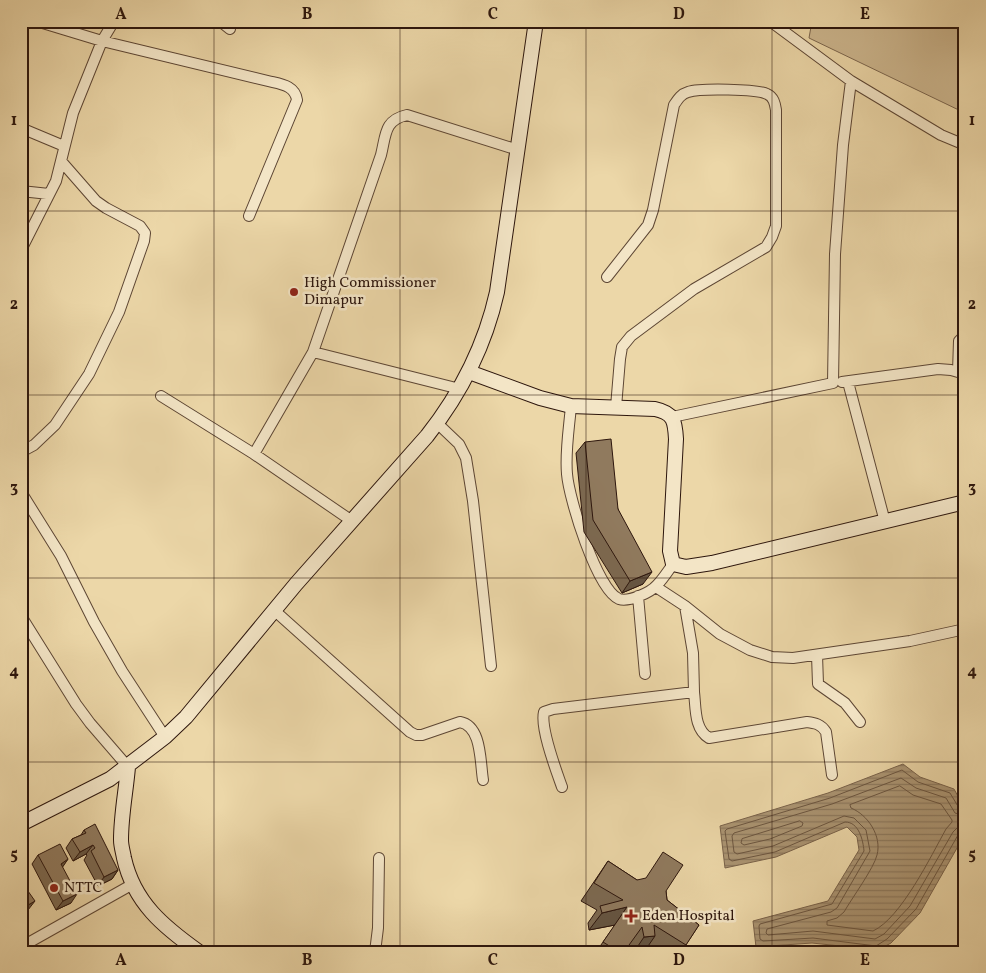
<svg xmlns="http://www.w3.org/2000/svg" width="986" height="973" viewBox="0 0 986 973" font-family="Vollkorn,serif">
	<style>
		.garden { fill: #ccb68e; stroke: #7c664e }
		.water { fill: url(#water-rules); stroke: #79624a }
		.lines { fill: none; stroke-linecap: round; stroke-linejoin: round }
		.shore { stroke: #6c5640; stroke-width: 1 }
		.street-casing { stroke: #5d4634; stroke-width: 12 }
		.secondary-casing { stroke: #2d160d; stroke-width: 16 }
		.street { stroke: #f3e5c6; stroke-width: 10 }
		.secondary { stroke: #f3e5c6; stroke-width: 14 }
		.wall { fill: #7c6951; stroke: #2d160d }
		.shaded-wall { fill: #655542; stroke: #2d160d }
		.building { fill: #907a5e; stroke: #2d160d }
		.grid { fill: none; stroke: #2d160d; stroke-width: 1; stroke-opacity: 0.55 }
		.poi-dot { fill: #8f2418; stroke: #f3e5c6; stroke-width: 2 }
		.labels { text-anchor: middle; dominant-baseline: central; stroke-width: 5; stroke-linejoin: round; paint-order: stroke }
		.poi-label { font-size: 15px; fill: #2d160d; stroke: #f3e5c6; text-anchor: start }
		.neatline { fill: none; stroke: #2d160d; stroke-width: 2 }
		.grid-label { font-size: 16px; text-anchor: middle; font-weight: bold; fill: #2d160d }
	</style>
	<defs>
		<pattern id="water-rules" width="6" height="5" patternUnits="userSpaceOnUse" patternTransform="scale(1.25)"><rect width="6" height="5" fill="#ab9573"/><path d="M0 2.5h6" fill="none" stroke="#8c795d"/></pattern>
	</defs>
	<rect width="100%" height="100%" fill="#ecd7a8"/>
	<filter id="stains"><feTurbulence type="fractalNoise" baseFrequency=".004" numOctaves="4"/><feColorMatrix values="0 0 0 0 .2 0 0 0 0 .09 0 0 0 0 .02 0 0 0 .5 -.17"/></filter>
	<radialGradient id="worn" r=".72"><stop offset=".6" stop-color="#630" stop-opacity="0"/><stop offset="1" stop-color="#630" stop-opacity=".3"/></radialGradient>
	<path class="garden" d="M812 21H965V113L809 38Z"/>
	<path class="water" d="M903 764 920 777 954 789 965 809V834L920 913 891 943 878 950 812 943 756 947 753 921 828 901 859 850 857 837 847 827 776 857 725 868 720 826 828 793Z"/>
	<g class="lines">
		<path class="shore" d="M900 786 913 795 941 804 952 820V822L946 829C931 856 901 918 873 931L827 925V921L837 918 844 912C852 898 874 868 877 855 882 836 868 815 851 808L850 805Z
			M965 810 959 808 950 793 918 782 902 770 830 798 727 829 725 831 729 859 732 861 775 852 845 822C859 822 863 840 864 851L832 904 760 924 759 926 760 939 763 941 813 938 876 946 887 939 916 909 958 835 965 833
			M965 816 955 813 946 798 916 788 901 778 832 804 734 833 732 836 734 852 737 854 773 846 844 816 854 818 866 830 870 851 837 908 831 912 767 929 766 933 768 935 813 931 875 939 884 934 910 906 953 832 958 827 965 826
			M800 821 803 823 802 826 770 839 744 845 741 843 742 839Z"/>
		<defs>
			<path id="street" d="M36 21 102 41 268 81C280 84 295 85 297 100L249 216
				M220 21 230 29
				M851 81 941 135 965 145
				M21 128 64 146
				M21 191 49 194
				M21 250 56 181 73 113 102 41 114 21
				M607 277 648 225 653 210 674 105C678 99 681 94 688 92 700 88 757 89 767 94 774 97 775 104 776 110V226L772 237 766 247 694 289 631 336 622 347 620 359 616 407
				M313 352 381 155C386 135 384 120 407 115L518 150
				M958 372 959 341 965 335
				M842 382 938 369 951 370 965 374
				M848 382 885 522
				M161 396 254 454 352 521
				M571 406C569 429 565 452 567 474 569 499 597 590 619 599 629 602 650 593 657 585 663 579 668 571 673 564
				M672 417 833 383 835 254 843 145 851 81 770 21
				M437 423 459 444 466 458 473 501 491 666
				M21 452 34 445 55 425 89 374 119 312 144 241 145 233 140 226 106 208 96 201 61 161
				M254 454 313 352 460 389
				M21 492 61 556 94 622 122 671 165 737
				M656 587 685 606 720 634 750 650 772 657 793 658 910 641 965 629
				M638 596 645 674
				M685 606 693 653 694 692
				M275 611 410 732 416 735H422L460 722C482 726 480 762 483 780
				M21 616 76 704 90 723 128 767
				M817 655 818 684 845 703 860 722
				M562 787C556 770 540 728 544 712L553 709 694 692C696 708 694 729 709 738L807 722C815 723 821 724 826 732L832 775
				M21 947 133 884
				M375 952 378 928 379 858"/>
			<path id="secondary" d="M469 372 540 398 571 406 655 409C674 413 675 421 676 439L670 551 673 564 686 567 712 563 965 502
				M128 767C126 791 121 815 121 840 121 846 123 852 124 858 134 903 164 927 199 952
				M21 824 110 779 165 737 186 717 296 584 427 436C461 393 485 346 497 292L536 21"/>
		</defs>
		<use href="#street" class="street-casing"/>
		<use href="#secondary" class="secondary-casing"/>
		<use href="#street" class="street"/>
		<use href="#secondary" class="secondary"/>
	</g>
	<path class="wall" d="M585 442 618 509 643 584 622 593 584 532 576 453Z
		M84 830 118 870 112 879 98 886 84 860 87 855 86 854 73 861 66 848 72 839 81 835Z
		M38 855 68 859 62 867 71 903 56 910 32 864Z
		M608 861 637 880 666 891 667 900 699 925 681 952H656L648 947 644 952H631L630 945 625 952H596L615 925 589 930 588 923 597 910 581 901Z"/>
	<path class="shaded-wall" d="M652 572 643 584 622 593 630 581Z
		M93 845 86 854 73 861 80 852Z
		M68 859 62 868 61 864Z
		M118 870 112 879 98 886 104 877Z
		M77 894 71 903 56 910 63 901Z
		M35 901 28 910 21 915V911L23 908Z
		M627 907 615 925 589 930 602 913Z
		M655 936 644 952H634L644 937Z"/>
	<path class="building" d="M611 439 618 509 652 572 630 581 593 520 585 442Z
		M95 824 118 870 104 877 91 851 95 848 93 845 80 852 72 839 86 833 84 830Z
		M60 844 68 859 61 864 77 894 63 901 38 855Z
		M663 852 683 865 666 891 667 900 699 925 686 945 654 925 655 936 644 937 642 927 624 952H619L603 942 627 907 602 913 600 906 623 900 594 883 608 861 637 880 646 878Z
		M23 884 35 901 23 908 21 906V885Z"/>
	<path class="grid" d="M214 21V952M400 21V952M586 21V952M772 21V952M21 211H965M21 395H965M21 578H965M21 762H965"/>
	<g class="poi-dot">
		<circle cx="294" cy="292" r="5"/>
		<circle cx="54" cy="888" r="5"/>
		<path d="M628.5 908.5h5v5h5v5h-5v5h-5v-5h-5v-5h5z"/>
	</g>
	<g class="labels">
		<g class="poi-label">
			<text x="304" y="283">High Commissioner<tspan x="304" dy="17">Dimapur</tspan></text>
			<text x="64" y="888">NTTC</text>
			<text x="642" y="916">Eden Hospital</text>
		</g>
	</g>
	<rect width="986" height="973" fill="none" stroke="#ecd7a8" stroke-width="55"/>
	<rect x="28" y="28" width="930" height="918" class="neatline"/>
	<g class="grid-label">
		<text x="121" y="19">A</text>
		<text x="307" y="19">B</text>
		<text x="493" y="19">C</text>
		<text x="679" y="19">D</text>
		<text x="865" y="19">E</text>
		<text x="14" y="125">1</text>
		<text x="972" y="125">1</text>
		<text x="14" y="309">2</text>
		<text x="972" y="309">2</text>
		<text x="14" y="492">3</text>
		<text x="972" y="492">3</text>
		<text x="14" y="676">4</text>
		<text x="972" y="676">4</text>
		<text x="14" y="859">5</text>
		<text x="972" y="859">5</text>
		<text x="121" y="965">A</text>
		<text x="307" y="965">B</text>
		<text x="493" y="965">C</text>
		<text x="679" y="965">D</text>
		<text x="865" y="965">E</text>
	</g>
	<rect width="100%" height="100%" filter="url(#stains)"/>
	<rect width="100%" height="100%" fill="url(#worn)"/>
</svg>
